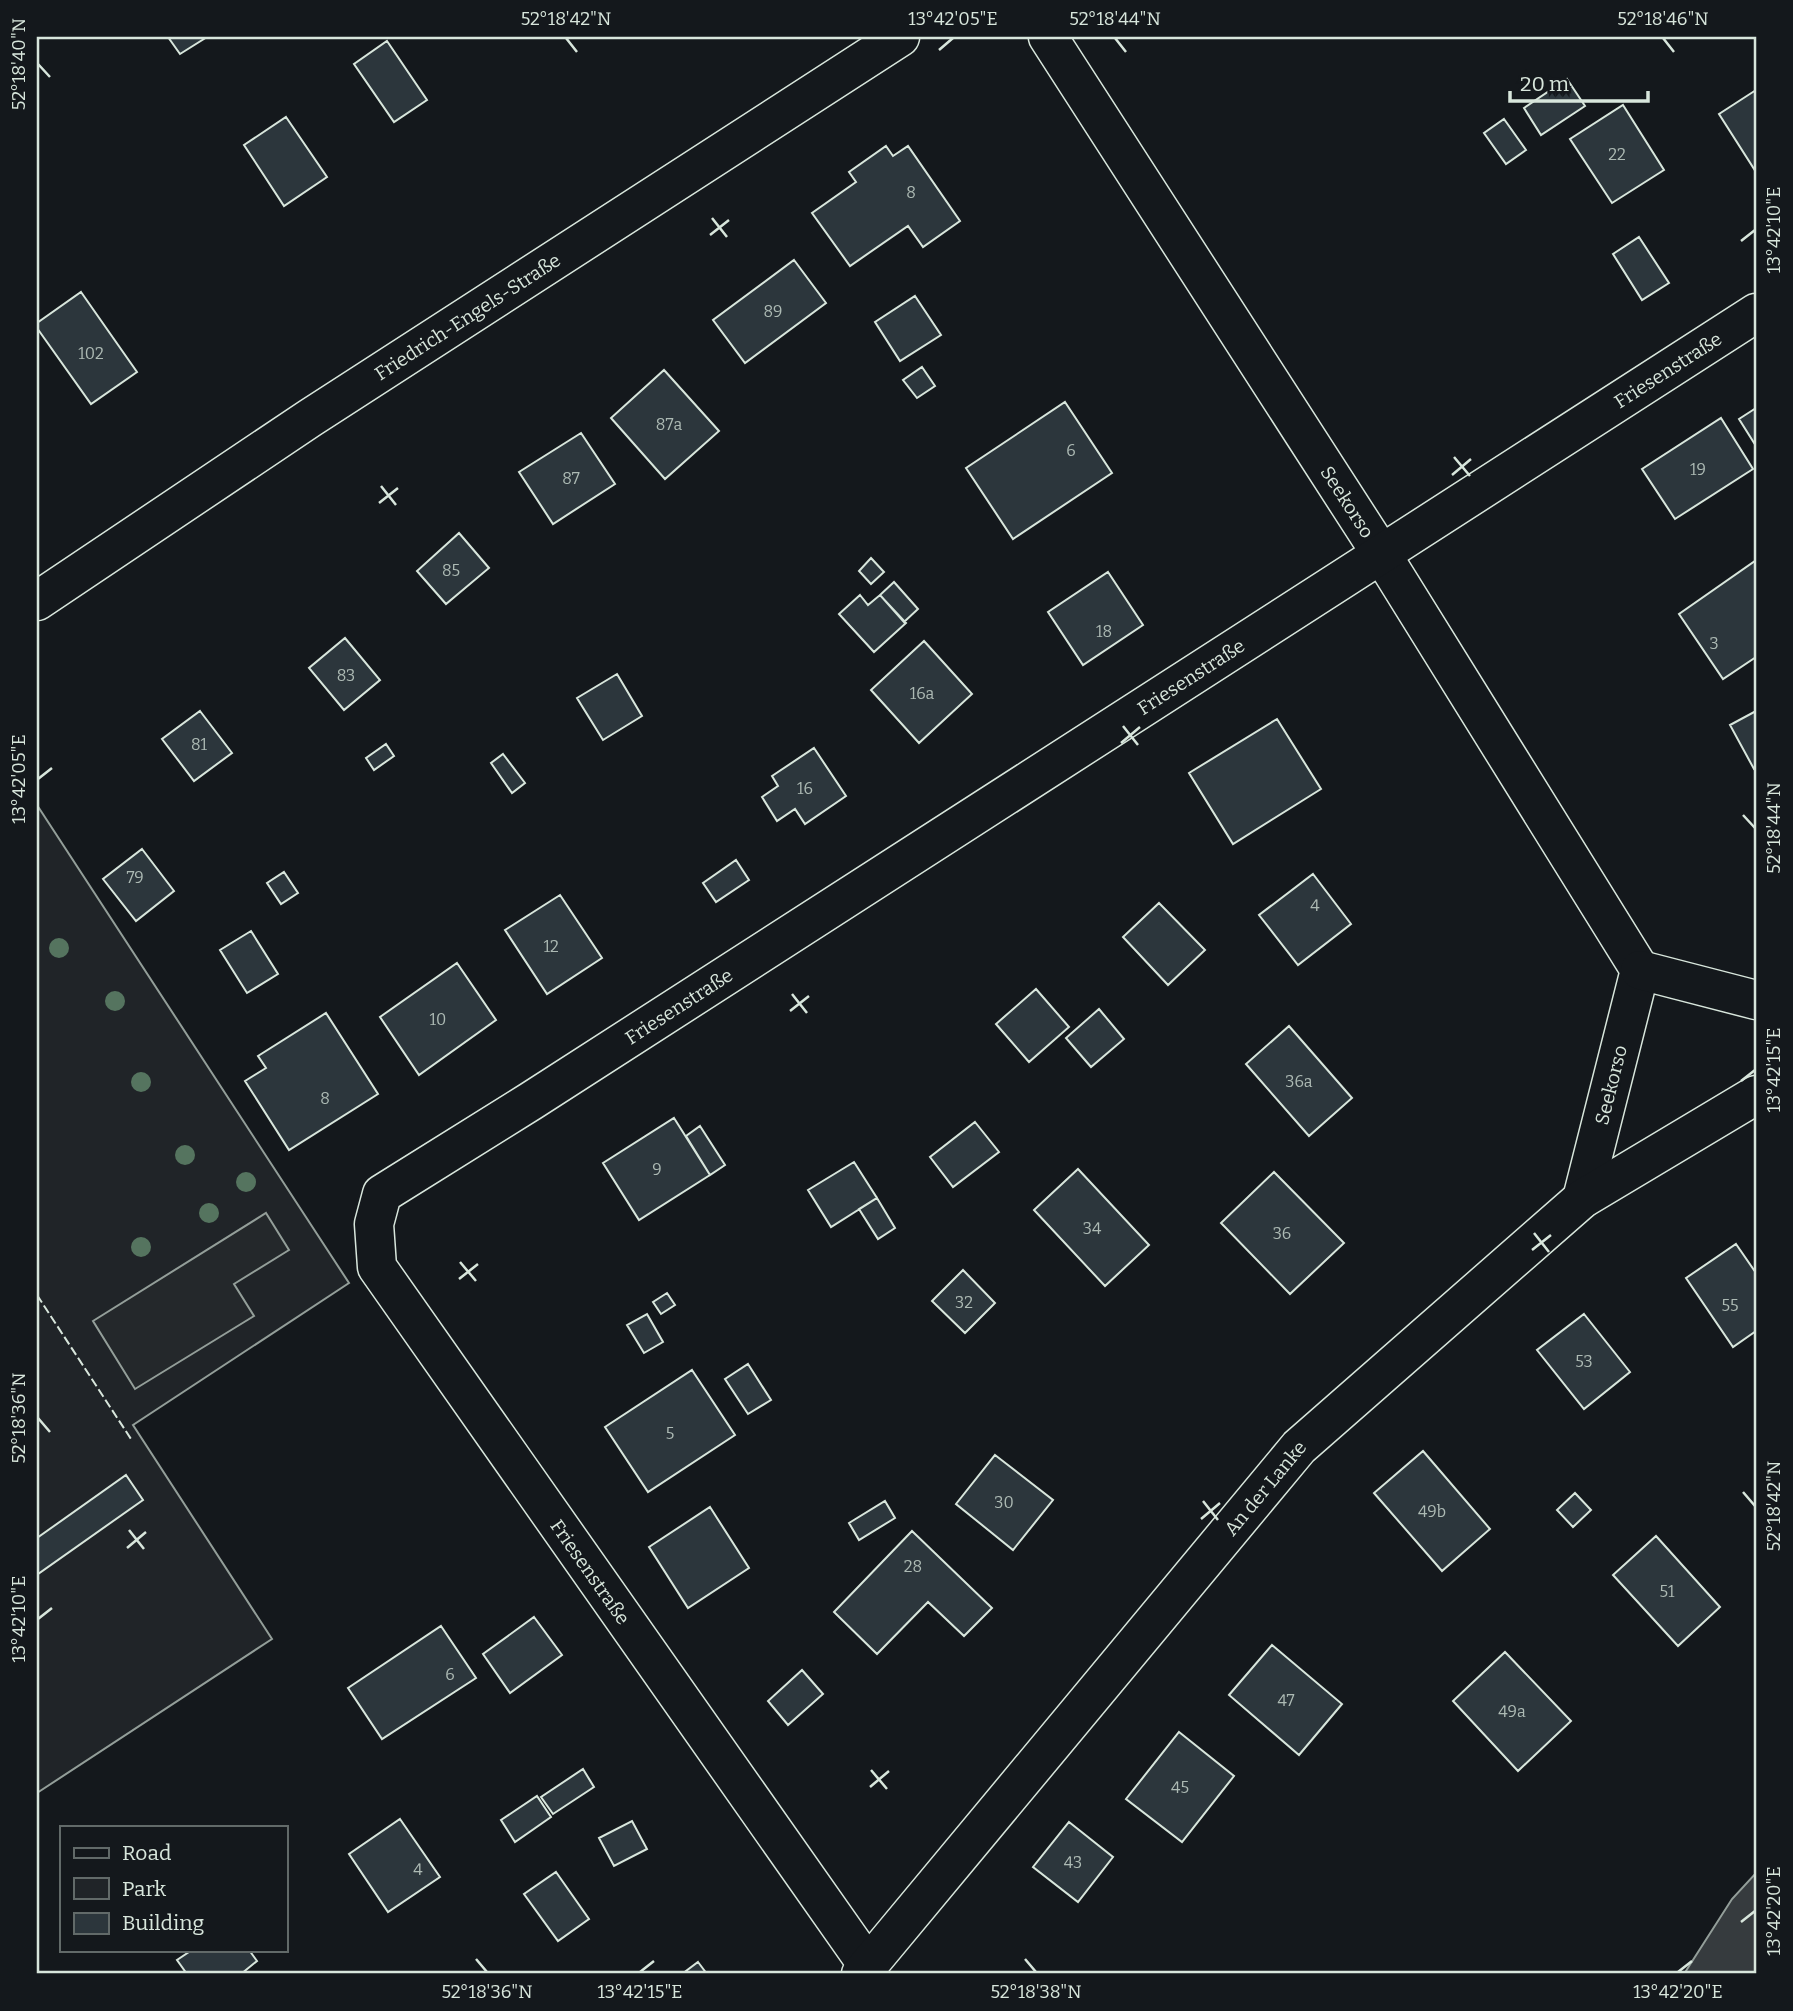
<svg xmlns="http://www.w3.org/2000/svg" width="1793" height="2011" viewBox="0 0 1793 2011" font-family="Bitter,serif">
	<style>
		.green { fill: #202428; stroke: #939e99; stroke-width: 2 }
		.parking { fill: #24282b; stroke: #939e99; stroke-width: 2 }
		.water { fill: #363b3e; stroke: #939e99; stroke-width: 2 }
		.building { fill: #2c363c; stroke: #d8e6dc; stroke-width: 2 }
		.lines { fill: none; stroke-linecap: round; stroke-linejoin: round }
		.street-casing { stroke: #d8e6dc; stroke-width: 41 }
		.street { stroke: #14181c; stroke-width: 38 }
		.fence { stroke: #d8e6dc; stroke-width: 2; stroke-dasharray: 9 3.5; stroke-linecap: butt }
		.tree { fill: #55745f }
		.ticks { fill: none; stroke: #d8e6dc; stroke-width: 2.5 }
		.labels { text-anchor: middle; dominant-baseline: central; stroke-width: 5; stroke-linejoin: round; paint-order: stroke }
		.number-label { font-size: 16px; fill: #adbab4 }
		.street-label { font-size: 19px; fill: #d8e6dc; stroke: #14181c }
		.neatline { fill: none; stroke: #d8e6dc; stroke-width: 2.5 }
		.ticks-label { font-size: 18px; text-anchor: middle; fill: #d8e6dc }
	</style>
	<rect width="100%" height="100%" fill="#14181c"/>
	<path class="green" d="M37 805 349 1283 133 1425 272 1639 37 1793Z"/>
	<path class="parking" d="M266 1213 289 1250 234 1284 254 1316 135 1389 93 1321Z"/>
	<path class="water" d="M1756 1873V1974H1684L1732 1899Z"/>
	<path class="building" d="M168 37H207L180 54Z
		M387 41 427 100 394 122 354 64Z
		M1567 79 1585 106 1541 135 1524 108Z
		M1756 90V172L1719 114Z
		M1623 105 1664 170 1612 203 1570 139Z
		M286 117 327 177 284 206 244 145Z
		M1504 119 1526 150 1506 164 1484 133Z
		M886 146 893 156 908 146 960 221 923 247 908 226 850 266 812 213 856 182 849 172Z
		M1639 237 1669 283 1642 300 1613 254Z
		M794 260 826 303 745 363 713 320Z
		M81 292 137 372 91 404 37 328V323Z
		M915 296 941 335 900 361 875 322Z
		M922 367 935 386 917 398 903 380Z
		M664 370 719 431 665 479 611 418Z
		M1065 402 1112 473 1013 539 966 468Z
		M1756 408V446L1739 419Z
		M1721 418 1753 469 1675 519 1642 469Z
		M581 433 615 484 553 524 519 472Z
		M459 533 489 568 446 604 417 571Z
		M871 558 884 572 871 584 859 571Z
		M1755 561 1756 657 1723 679 1679 614Z
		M1108 572 1143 625 1083 665 1048 612Z
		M894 582 918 609 904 622 880 595Z
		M860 595 868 605 880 595 906 623 874 652 839 614Z
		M345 638 380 680 344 710 309 668Z
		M924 641 972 694 919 743 871 690Z
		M617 674 642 716 603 740 577 698Z
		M200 711 232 753 194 781 162 739Z
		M1756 711V768L1754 769 1730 725Z
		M1277 719 1321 789 1233 844 1189 773Z
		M386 744 394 756 374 770 366 758Z
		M814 748 846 796 805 824 795 809 777 821 762 797 778 786 772 776Z
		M503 754 525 783 512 793 491 763Z
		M142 849 174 891 136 921 103 879Z
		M736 860 749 880 716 902 703 883Z
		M284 872 298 893 281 904 267 883Z
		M1313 874 1351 924 1298 965 1259 915Z
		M560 895 602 958 547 994 505 930Z
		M1159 903 1205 950 1168 985 1123 937Z
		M251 931 278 974 247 993 220 950Z
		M457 963 496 1020 419 1075 380 1017Z
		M1036 989 1069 1027 1029 1062 996 1024Z
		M1099 1009 1124 1039 1091 1067 1066 1038Z
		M326 1013 378 1094 289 1150 245 1081 266 1068 258 1056Z
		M1289 1026 1352 1098 1309 1136 1246 1064Z
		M674 1118 710 1175 639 1220 603 1163Z
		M975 1122 999 1152 953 1187 930 1157Z
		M700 1126 725 1165 710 1175 686 1136Z
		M854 1162 877 1198 831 1227 808 1190Z
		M1078 1169 1149 1245 1105 1286 1034 1210Z
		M1274 1172 1344 1243 1290 1294 1221 1223Z
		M877 1198 895 1228 878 1239 859 1209Z
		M1736 1244 1756 1273V1331L1733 1347 1686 1278Z
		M963 1270 995 1303 965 1333 932 1301Z
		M667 1293 675 1305 661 1314 653 1302Z
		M647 1314 663 1342 644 1353 627 1325Z
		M1584 1314 1630 1372 1584 1409 1537 1350Z
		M748 1364 771 1400 748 1414 725 1379Z
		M692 1370 735 1435 648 1492 605 1427Z
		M1423 1451 1490 1529 1442 1571 1374 1493Z
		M995 1455 1053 1500 1013 1550 956 1504Z
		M126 1475 143 1500 38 1574 37 1538Z
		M1575 1493 1591 1510 1573 1527 1557 1510Z
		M885 1501 895 1518 859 1540 849 1523Z
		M710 1507 749 1568 688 1608 649 1547Z
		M912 1531 992 1608 964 1636 928 1602 877 1654 834 1612Z
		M1656 1536 1720 1607 1678 1646 1613 1575Z
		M534 1617 562 1655 510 1693 483 1654Z
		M441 1626 476 1678 382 1739 348 1688Z
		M1272 1645 1342 1704 1299 1755 1229 1695Z
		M1505 1652 1571 1721 1518 1771 1453 1701Z
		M802 1670 823 1694 788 1725 768 1701Z
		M1179 1732 1234 1776 1182 1842 1126 1799Z
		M583 1769 594 1787 553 1814 541 1797Z
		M537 1796 551 1817 515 1842 501 1820Z
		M400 1819 440 1877 388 1912 349 1854Z
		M632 1821 647 1849 614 1866 599 1838Z
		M1069 1822 1113 1857 1078 1902 1033 1867Z
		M556 1872 589 1919 558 1941 524 1894Z
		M192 1950H249L257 1961 241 1974H187L177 1960Z
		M698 1962 707 1974H682Z"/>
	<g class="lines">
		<defs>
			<g id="street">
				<path id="s1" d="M1048 37 1382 555 1640 970 1582 1199"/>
				<path id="s2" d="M37 601 310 418 900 37"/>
				<path d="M1640 970 1756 1000"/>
				<path id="s3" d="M869 1967 377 1267 374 1224 382 1194 531 1101 1756 313"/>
				<path id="s4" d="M861 1974 1299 1447 1582 1199 1756 1095"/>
			</g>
		</defs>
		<use href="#street" class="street-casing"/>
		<use href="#street" class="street"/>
		<path class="fence" d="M37 1295 131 1439"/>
	</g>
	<g class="tree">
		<circle cx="59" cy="948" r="10"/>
		<circle cx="115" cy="1001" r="10"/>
		<circle cx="141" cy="1082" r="10"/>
		<circle cx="185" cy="1155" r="10"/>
		<circle cx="246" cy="1182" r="10"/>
		<circle cx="209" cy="1213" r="10"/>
		<circle cx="141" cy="1247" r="10"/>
	</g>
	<path class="ticks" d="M566 38 577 52M1115 38 1126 52M1663 38 1674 52M939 50 953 38M38 64 50 77M712 218 727 237M710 235 729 220M1741 241 1755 230M1454 457 1470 476M1452 475 1471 459M381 486 396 505M379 503 398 488M1123 726 1138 745M1121 743 1140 727M38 779 52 768M1743 815 1755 828M792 994 807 1013M790 1011 809 996M1741 1081 1755 1070M1534 1233 1549 1252M1532 1250 1551 1235M460 1262 476 1281M459 1279 478 1264M38 1418 50 1432M1743 1492 1755 1506M1203 1501 1218 1520M1201 1519 1220 1503M129 1530 144 1549M127 1548 146 1532M38 1619 52 1608M871 1770 887 1789M870 1787 889 1771M1741 1922 1755 1911M476 1959 487 1972M1025 1959 1036 1972M640 1972 654 1961M1678 1972 1692 1961"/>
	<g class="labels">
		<g class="number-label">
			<text x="1617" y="154">22</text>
			<text x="911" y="192">8</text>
			<text x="773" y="311">89</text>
			<text x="91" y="353">102</text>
			<text x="669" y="424">87a</text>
			<text x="1071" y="450">6</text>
			<text x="1698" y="469">19</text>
			<text x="571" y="478">87</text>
			<text x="451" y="570">85</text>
			<text x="1104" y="631">18</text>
			<text x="1714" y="643">3</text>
			<text x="346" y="675">83</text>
			<text x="922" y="693">16a</text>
			<text x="199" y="744">81</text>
			<text x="805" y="788">16</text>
			<text x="135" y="877">79</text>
			<text x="1315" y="905">4</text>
			<text x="551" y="946">12</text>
			<text x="438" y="1019">10</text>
			<text x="1299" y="1081">36a</text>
			<text x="325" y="1098">8</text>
			<text x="657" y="1169">9</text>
			<text x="1092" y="1228">34</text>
			<text x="1282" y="1233">36</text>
			<text x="964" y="1302">32</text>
			<text x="1730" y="1305">55</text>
			<text x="1584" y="1361">53</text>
			<text x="670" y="1433">5</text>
			<text x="1004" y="1502">30</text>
			<text x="1432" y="1511">49b</text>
			<text x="913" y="1566">28</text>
			<text x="1667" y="1591">51</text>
			<text x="450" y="1674">6</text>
			<text x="1286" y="1700">47</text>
			<text x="1512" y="1711">49a</text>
			<text x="1180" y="1787">45</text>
			<text x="1073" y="1862">43</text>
			<text x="418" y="1869">4</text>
		</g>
		<g class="street-label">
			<text stroke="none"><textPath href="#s2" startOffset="516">Friedrich-Engels-Straße</textPath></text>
			<text stroke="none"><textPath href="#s3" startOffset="2457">Friesenstraße</textPath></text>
			<text stroke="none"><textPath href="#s1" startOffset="553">Seekorso</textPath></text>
			<text stroke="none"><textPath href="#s3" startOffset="1890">Friesenstraße</textPath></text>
			<text stroke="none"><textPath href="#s3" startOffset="1281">Friesenstraße</textPath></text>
			<text transform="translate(1611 1085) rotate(-76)">Seekorso</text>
			<text stroke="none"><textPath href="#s4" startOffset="632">An der Lanke</textPath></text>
			<text transform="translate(590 1572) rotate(55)">Friesenstraße</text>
		</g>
	</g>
	<rect width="1793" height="2011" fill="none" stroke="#14181c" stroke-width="77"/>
	<rect x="60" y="1826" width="228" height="126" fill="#14181c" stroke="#626a69" stroke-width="2"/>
	<rect x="74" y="1848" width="35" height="10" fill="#14181c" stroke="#626a69" stroke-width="2"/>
	<text x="122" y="1860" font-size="21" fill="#d8e6dc">Road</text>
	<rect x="74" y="1878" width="35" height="21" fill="#202428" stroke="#626a69" stroke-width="2"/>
	<text x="122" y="1896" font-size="21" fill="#d8e6dc">Park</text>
	<rect x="74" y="1913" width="35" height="21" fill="#2c363c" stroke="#626a69" stroke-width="2"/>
	<text x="122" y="1930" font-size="21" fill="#d8e6dc">Building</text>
	<path d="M1510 91v10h138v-10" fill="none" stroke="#d8e6dc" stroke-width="3.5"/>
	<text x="1520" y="91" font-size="21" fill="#d8e6dc" stroke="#14181c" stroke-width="5" paint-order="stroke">20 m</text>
	<rect x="38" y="38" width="1717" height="1934" class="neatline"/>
	<g class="ticks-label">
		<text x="566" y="25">52°18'42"N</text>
		<text x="953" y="25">13°42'05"E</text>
		<text x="1115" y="25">52°18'44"N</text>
		<text x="1663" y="25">52°18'46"N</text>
		<text transform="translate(19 64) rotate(-90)" y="6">52°18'40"N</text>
		<text transform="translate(1774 230) rotate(-90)" y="6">13°42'10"E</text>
		<text transform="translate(19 779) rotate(-90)" y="6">13°42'05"E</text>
		<text transform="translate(1774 828) rotate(-90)" y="6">52°18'44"N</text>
		<text transform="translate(1774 1070) rotate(-90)" y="6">13°42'15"E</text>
		<text transform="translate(19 1418) rotate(-90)" y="6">52°18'36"N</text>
		<text transform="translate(1774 1506) rotate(-90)" y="6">52°18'42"N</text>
		<text transform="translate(19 1619) rotate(-90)" y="6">13°42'10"E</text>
		<text transform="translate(1774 1911) rotate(-90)" y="6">13°42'20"E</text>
		<text x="487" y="1998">52°18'36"N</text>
		<text x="640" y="1998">13°42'15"E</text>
		<text x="1036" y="1998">52°18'38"N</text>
		<text x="1678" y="1998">13°42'20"E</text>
	</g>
</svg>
